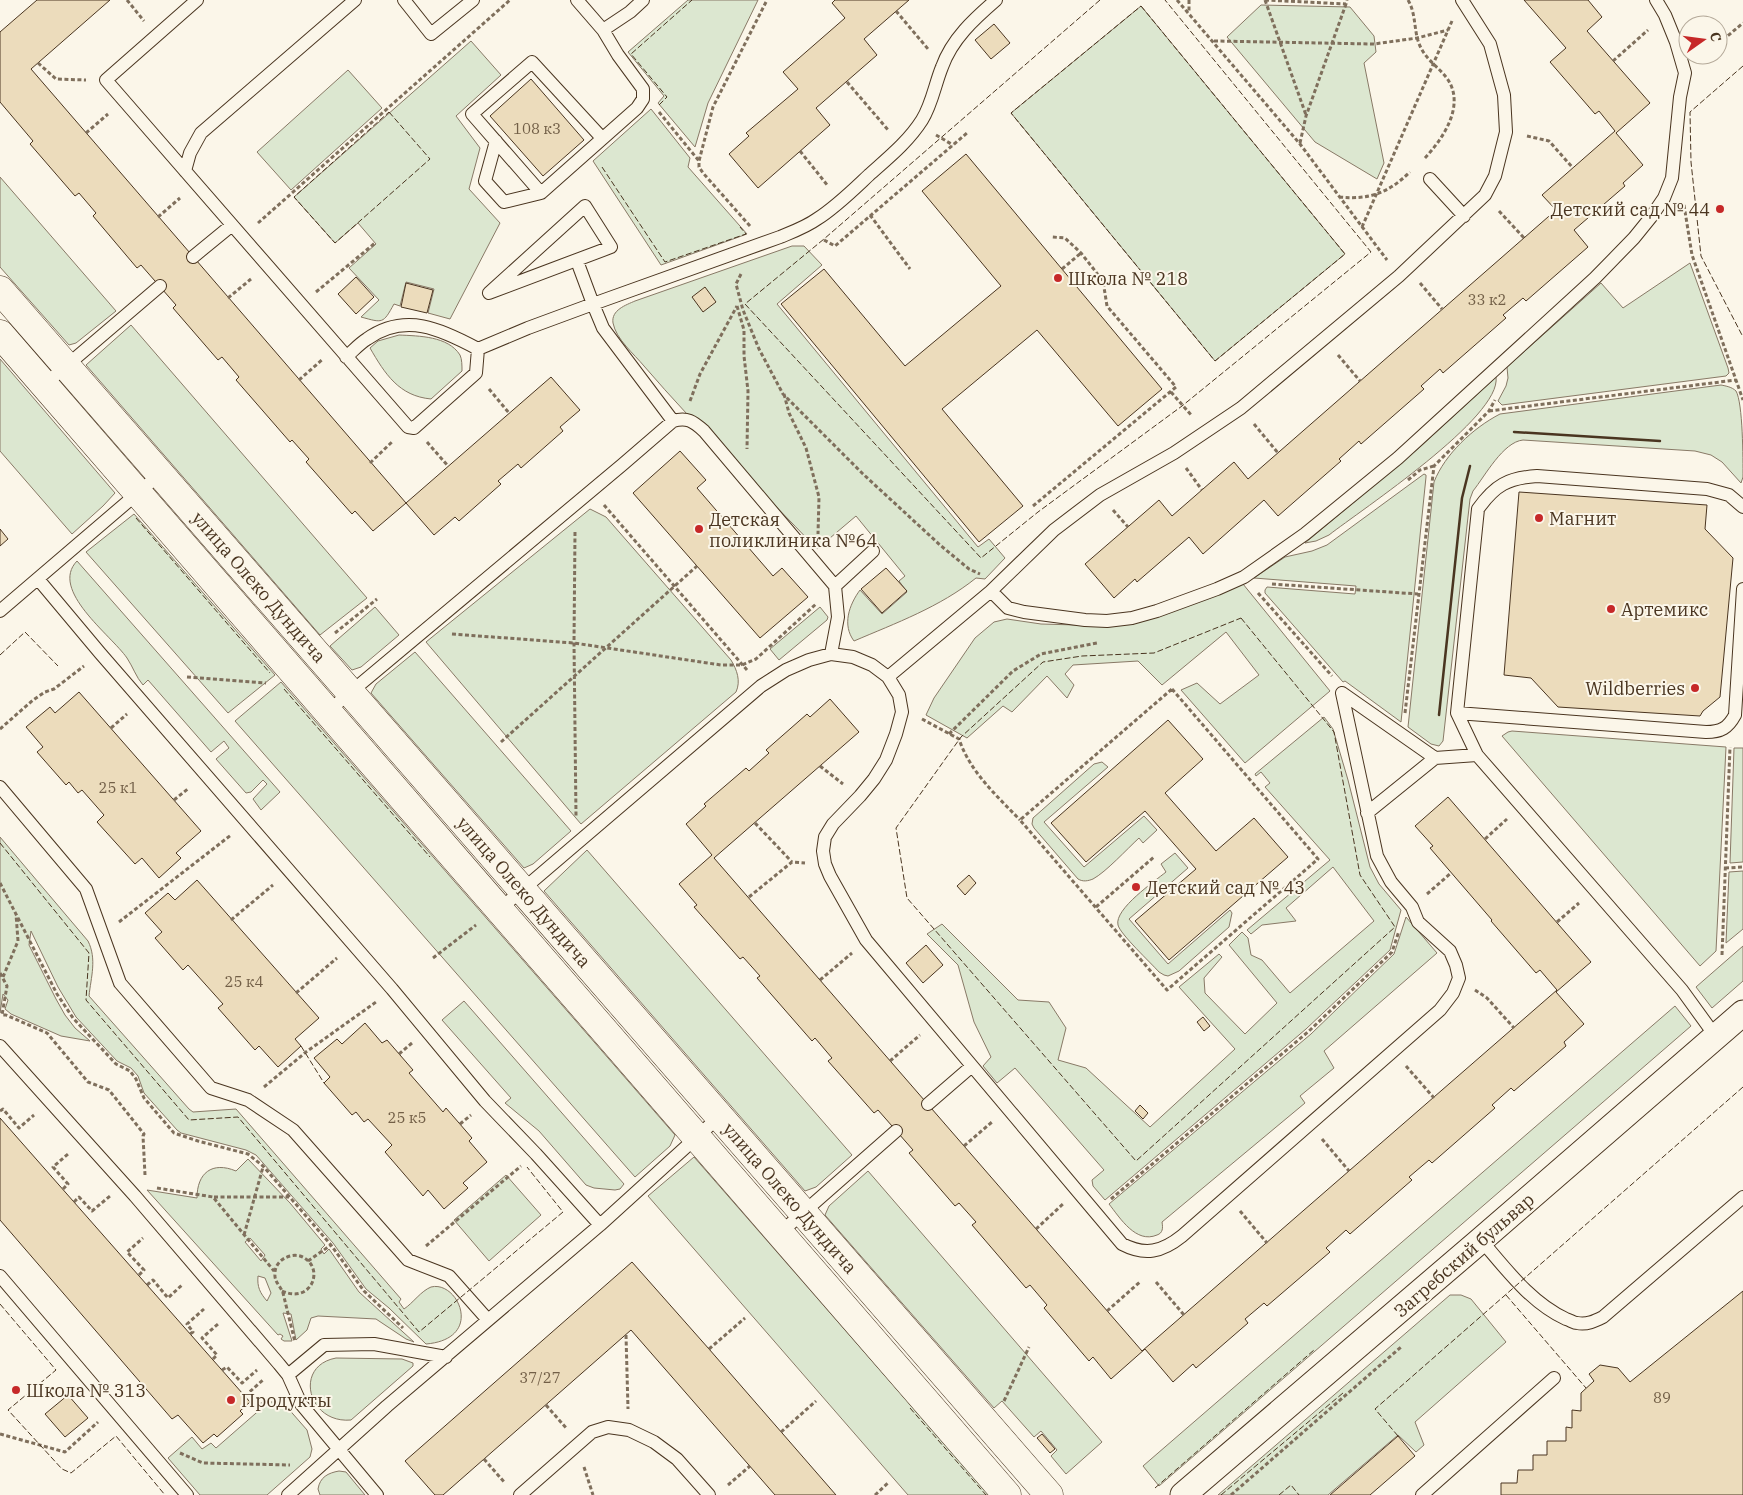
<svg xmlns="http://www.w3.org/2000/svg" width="1743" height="1495" viewBox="0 0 1743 1495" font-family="'IBM Plex Serif',serif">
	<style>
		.green { fill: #dce7d0; stroke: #887966; fill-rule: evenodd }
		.building { fill: #ecdcbc; stroke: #4a3520 }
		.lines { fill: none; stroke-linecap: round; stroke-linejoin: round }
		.lane-casing { stroke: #4a3520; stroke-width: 14 }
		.street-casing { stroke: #4a3520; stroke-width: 27 }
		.secondary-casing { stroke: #4a3520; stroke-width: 29 }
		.path { stroke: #7f6f5c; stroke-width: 3; stroke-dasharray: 4 2.5; stroke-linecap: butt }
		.lane { stroke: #fbf6e9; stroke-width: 12 }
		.street { stroke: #fbf6e9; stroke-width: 25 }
		.secondary { stroke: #fbf6e9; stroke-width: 28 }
		.fence { stroke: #4a3520; stroke-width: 1; stroke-dasharray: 6 2.5; stroke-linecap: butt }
		.wall { stroke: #4a3520; stroke-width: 2.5 }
		.poi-dot { fill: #c62828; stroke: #fbf6e9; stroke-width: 2 }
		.labels { text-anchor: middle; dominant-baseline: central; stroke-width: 4; stroke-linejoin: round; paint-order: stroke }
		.number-label { font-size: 15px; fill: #725f47 }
		.poi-label { font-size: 18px; fill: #4a3520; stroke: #fbf6e9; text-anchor: start }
		.street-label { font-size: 18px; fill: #4a3520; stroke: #fbf6e9 }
	</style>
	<rect width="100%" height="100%" fill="#fbf6e9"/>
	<path class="green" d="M688 0H758L708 103 695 147 658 103 664 96 628 52Z
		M1261 5 1350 7 1374 36 1376 52 1364 63 1384 163 1377 179 1315 142 1227 37Z
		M1141 6 1345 254 1215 361 1011 113Z
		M471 41 501 75 456 116 480 148 469 189 500 223 450 319 428 313 434 289 406 282 400 306 394 304C383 324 383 323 361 317L379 300 349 268 376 244 358 223 335 243 294 197Z
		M348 70 382 108 291 190 257 152Z
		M651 109 690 158 688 167 747 234 661 265 593 161Z
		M0 177 116 311 76 343 69 345 0 267Z
		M792 246H804L822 265 777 304 978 547 989 539 1005 558 985 579 976 578C940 607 896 623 854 641 842 625 849 605 860 590L882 614 907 592 899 581 905 576 856 516 817 549C759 488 699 430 644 366 634 354 616 339 613 323 611 310 626 305 635 301Z
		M1690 263 1728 368 1729 373 1726 376 1502 405 1498 401 1506 386 1508 378 1507 367 1601 283 1623 308Z
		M131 325 367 598 320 635 86 365Z
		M399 335C419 336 448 336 460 355 462 359 462 366 462 371L431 399C399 396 385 374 370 348L378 341Z
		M0 359 115 493 103 506 72 534 0 451Z
		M1496 377C1502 417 1361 510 1329 535L1316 541 1305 543 1420 447Z
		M1721 385C1726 386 1732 387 1736 391 1743 403 1743 459 1743 477L1741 483 1722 462 1711 455 1695 451 1523 440C1503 442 1485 476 1473 491L1470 499 1443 741 1439 746 1431 744 1408 727 1434 482C1445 454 1473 428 1500 414Z
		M1424 474 1426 475V477L1401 722 1345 681 1343 682 1265 593V590L1267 587 1355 594 1356 586 1254 578 1285 557 1312 551 1327 545Z
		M590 509 606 517 731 660C737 670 741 681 736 692L581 824 426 642Z
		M134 514 275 675 228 713 86 552Z
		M77 561 280 792 261 810 253 799 267 784 263 780 251 792 246 793 216 759 229 748 224 741 211 752 148 680 143 685C136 677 133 667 127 658 111 635 49 590 77 561Z
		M1243 584 1330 691 1245 763 1181 690 1197 683 1220 704 1259 675 1226 632 1162 685 1138 661 1073 665 1065 674 1074 685 1067 698 1047 676 1012 712 1003 706 967 738 926 715 934 698 975 638 994 622 1007 619 1041 624 1113 626 1173 611Z
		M375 607 399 635 361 667 352 670 330 646Z
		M820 607 828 617 827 620 779 660 770 649Z
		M415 652 571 831 533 864 524 868 371 693 376 684Z
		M281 682 675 1135 670 1146 635 1177 235 721Z
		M1324 717 1333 729 1348 780 1370 867 1379 884 1401 910 1390 950 1306 1029 1105 1200 1093 1186 1092 1180 1104 1170 1015 1068 997 1083 983 1066 991 1057 974 1022 958 965 927 934 942 924 1018 1000 1049 1002 1066 1028 1058 1060 1086 1068 1150 1127 1235 1049 1179 987 1219 954 1222 957 1204 978 1205 993 1245 1034 1277 1003 1229 945 1242 932 1248 938 1251 955 1262 960 1290 993 1374 921 1333 867 1286 908 1296 921 1262 925 1251 934 1247 930 1330 860 1265 787 1270 783 1261 772 1256 776 1255 774Z
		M1512 731 1726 747 1716 951 1700 966 1502 736 1508 732Z
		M1734 748H1743V862L1730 863Z
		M1102 762 1108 767 1044 822 1084 867 1144 816 1157 830 1143 843 1139 838C1127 849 1106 872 1093 879 1088 881 1083 882 1078 879L1034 828 1032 824 1033 818 1094 764Z
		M0 837 88 941C97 959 91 977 89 996L189 1109 193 1112 236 1109 401 1299 399 1302 404 1309C413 1303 421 1291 431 1287 458 1280 485 1339 426 1344L389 1308 366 1289 333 1243 256 1155 246 1150 181 1133 177 1130 144 1093 138 1076 131 1068 117 1061 76 1017 58 987 31 931 29 945 56 999 65 1015 75 1028 90 1041 61 1036 11 1014 5 1009 8 1000 3 994 0 1013Z
		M587 850 852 1155 816 1187 805 1191 544 891Z
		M1175 853 1188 868 1129 919 1168 964 1230 910 1232 913 1229 927 1179 971 1168 976 1164 975 1159 972C1151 963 1120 934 1118 925 1114 909 1155 881 1166 872L1161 864Z
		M1743 871V929L1726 943 1729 872Z
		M1406 917 1437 953 1324 1051 1334 1068 1300 1096 1305 1103 1162 1222C1163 1228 1163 1233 1157 1235 1136 1244 1120 1218 1109 1204L1311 1034 1394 954Z
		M1743 946V981L1712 1008 1696 987Z
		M464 1001 624 1184 620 1189 615 1190 594 1188 586 1185 539 1131 505 1103 511 1098 442 1020Z
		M1675 1006 1691 1026 1159 1486 1143 1466Z
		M694 1157 989 1495H908L648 1196Z
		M248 1159 290 1203 325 1245 321 1249 324 1254 329 1249 359 1292 414 1342 406 1339 376 1319 318 1316 311 1318 307 1330 296 1340 291 1314 283 1313 292 1341H284L281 1339 283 1336 280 1334 278 1335 147 1190 197 1198C197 1173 212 1161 236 1171ZM250 1238 265 1255 261 1261 245 1242ZM258 1276 265 1278 271 1293 267 1301C260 1293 257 1287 258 1276Z
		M868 1171 1102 1442 1066 1474 1051 1456 1057 1450 1041 1431 1034 1437 1002 1401 994 1408 825 1215 829 1206Z
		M506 1175 541 1215 489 1261 454 1220Z
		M1450 1295H1461L1471 1299 1506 1342 1415 1422 1424 1445 1416 1452 1398 1435 1328 1495H1218Z
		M336 1358 402 1359 413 1363V1366L351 1420C308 1424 293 1366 336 1358Z
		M269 1402H277L286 1406 307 1430 312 1449 310 1457 267 1495H200L168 1458 192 1437 202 1449 211 1443 216 1448 263 1407 260 1403Z
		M339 1471 346 1472 365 1495H320L318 1489C320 1477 328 1473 339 1471Z"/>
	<path class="building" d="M37 0H110L31 69 406 503 551 377 580 410 560 427 563 431 521 468 518 464 498 481 501 484 459 521 455 517 434 535 406 503 373 531 355 511 352 514 306 462 309 459 292 440 290 442 236 380 239 377 222 357 218 360 173 308 176 305 141 265 137 268 93 216 96 213 79 193 75 196 30 144 33 141 0 102V32Z
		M835 0H909L864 39 877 55 816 108 830 125 758 188 729 154 749 136 746 133 798 89 783 72 845 18 832 3Z
		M1524 0H1588L1602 17 1587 31 1650 103 1616 133 1643 165 1623 183 1625 186 1574 230 1588 247 1526 301 1523 298 1503 315 1506 318 1443 373 1440 369 1421 386 1424 389 1361 444 1359 441 1339 459 1341 461 1278 516 1264 500 1203 554 1189 537 1137 582 1135 579 1114 598 1085 564 1159 500 1172 516 1234 462 1248 479 1556 210 1542 195 1615 131 1599 111 1595 114 1550 62 1566 48Z
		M994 24 1010 43 991 59 975 40Z
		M531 79 584 140 543 176 490 116Z
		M966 154 1162 389 1118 426 1037 330 942 409 1023 506 979 542 781 304 824 269 905 366 1001 286 922 191Z
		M356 277 374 297 356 314 338 294Z
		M406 283 433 290 427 313 401 307Z
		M705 287 716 302 703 312 692 297Z
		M680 451 706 480 697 488 773 576 782 568 808 597 760 638 633 493Z
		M1519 492 1707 505 1705 529 1733 558 1720 697 1703 711 1700 716 1558 707 1531 678 1504 675Z
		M0 529 8 539 0 546Z
		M886 568 907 591 882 613 861 589Z
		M79 692 201 831 176 853 181 858 159 878 142 858 135 864 97 822 104 815 82 790 78 793 69 782 66 785 37 752 43 747 26 727 50 707 55 713Z
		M830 699 859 732 714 858 1142 1351 1557 990 1540 970 1536 973 1491 921 1492 920 1430 848 1433 846 1415 826 1448 797 1591 962 1556 992 1584 1024 1564 1042 1566 1046 1514 1091 1511 1088 1492 1105 1495 1108 1432 1163 1429 1160 1409 1177 1412 1180 1350 1234 1346 1230 1326 1248 1330 1252 1267 1306 1264 1303 1245 1319 1248 1323 1196 1368 1193 1364 1173 1382 1145 1349 1111 1379 1093 1357 1089 1361 1044 1308 1047 1305 1030 1285 1026 1288 972 1225 976 1222 959 1203 955 1206 909 1153 913 1150 878 1110 874 1113 828 1061 832 1058 815 1038 812 1041 757 978 760 976 743 957 740 959 694 907 697 905 679 884 712 855 686 824 706 806 704 804 746 768 749 771 769 753 766 750 807 714 810 717Z
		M1168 720 1203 759 1165 793 1216 851 1254 818 1288 857 1169 960 1135 921 1196 869 1145 811 1086 862 1051 823Z
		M969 875 976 883 965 895 957 886Z
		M197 880 319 1018 295 1039 301 1046 278 1067 259 1046 255 1050 218 1008 223 1004 188 965 183 970 155 938 162 932 145 913 168 893 175 900Z
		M926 945 943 965 923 983 906 963Z
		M1203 1017 1210 1026 1204 1031 1197 1022Z
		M365 1023 382 1043 387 1040 413 1070 409 1073 443 1112 446 1108 472 1138 469 1141 487 1162 463 1183 468 1188 444 1209 428 1190 423 1196 385 1152 392 1145 368 1119 364 1122 356 1112 352 1115 324 1083 330 1077 314 1058 337 1039 342 1044Z
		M1140 1105 1148 1113 1143 1119 1135 1111Z
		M0 1118 250 1402 240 1411 243 1414 217 1437 214 1434 203 1443 178 1415 172 1419 0 1220Z
		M632 1262 709 1349 836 1495H775L631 1330 443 1495H435L405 1461Z
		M1743 1291V1495H1501V1483H1517L1518 1470H1533V1455H1547V1441H1566V1427L1572 1428V1410L1581 1411V1393L1594 1381 1589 1374 1600 1365 1618 1368 1630 1382Z
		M68 1395 88 1418 65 1437 45 1414Z
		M1042 1434 1055 1449 1050 1453 1037 1438Z
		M1398 1436 1415 1456 1370 1495H1330Z"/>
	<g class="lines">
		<defs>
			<path id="lane" d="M197 0 106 80 408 427 414 428 476 373 478 349 528 328 593 304 603 328 673 421 622 465 327 712
				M404 0 431 34 473 0
				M577 0 603 30 630 12 643 0
				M602 138 532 62 472 114 541 193 637 108 643 99V89L618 55 603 30
				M496 141 485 181 504 202 541 193
				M185 171 190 153 201 133 355 0
				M1430 179 1464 216
				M585 206 611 247 489 293Z
				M193 257 232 225
				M577 261 593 304 780 237C792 232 806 227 817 219 836 207 853 190 869 175 888 158 908 142 922 120 932 104 935 84 942 67 952 39 974 19 996 0
				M346 357C353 351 359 344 367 339 405 312 441 329 478 349
				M44 385 160 286
				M673 421C687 417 693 421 704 431L835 586 838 617 831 654
				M38 579 100 653 392 989 485 1101 536 1154 600 1225
				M835 586 873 551
				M991 591 1008 608 1024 612 1085 620 1107 621 1132 618 1157 611 1217 589 1244 577 1305 534 1398 458 1595 278 1634 238 1651 217 1664 198 1672 178 1680 97 1685 73 1676 42 1665 15 1656 0
				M0 611 160 474
				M888 677 991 591 1054 530 1100 495 1174 453 1241 408 1399 276 1485 195 1495 176 1506 132 1504 95 1490 44 1462 0
				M1342 693 1435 758
				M1457 713 1706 732C1721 732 1728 728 1735 715L1743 589
				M0 787 86 889 120 983 211 1088 248 1100 293 1130 408 1260 449 1276 488 1320
				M1367 813 1435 758 1477 755
				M500 909 761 686 786 670 809 660 831 654 853 657 872 665 888 677 899 695 902 712 896 734 886 760 874 779 860 796 833 824 825 837 823 851 825 864 830 876 866 940 1122 1244C1145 1256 1162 1252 1182 1236L1440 1010 1453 993 1459 978 1456 965 1450 951 1418 922 1412 907 1391 882 1377 856 1342 693
				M1716 1037 1682 990 1477 755 1457 713 1478 509C1495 485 1508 478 1537 476L1707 489 1729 495 1743 507
				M0 1046 135 1196 279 1364 288 1375 301 1404 377 1495
				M928 1104 972 1066
				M780 1233 896 1131
				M1481 1240C1506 1269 1531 1303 1566 1319 1570 1320 1574 1323 1577 1323 1587 1325 1595 1321 1603 1317L1743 1197
				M0 1276 187 1495
				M288 1375 324 1345 374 1344 446 1357
				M288 1495 387 1406 600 1225 720 1116
				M520 1495 592 1432 608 1427 629 1430 654 1442 677 1459 709 1495
				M1422 1495 1554 1378"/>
			<path id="street" d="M1183 1495 1481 1240 1743 1013"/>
			<path id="secondary" d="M0 290 1049 1495
				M0 334 1007 1495"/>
		</defs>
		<use href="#lane" class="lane-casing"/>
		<use href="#street" class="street-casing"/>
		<use href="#secondary" class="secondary-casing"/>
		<path class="path" d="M127 0 144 21
			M1177 0 1300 144 1387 260
			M1189 0V13
			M1265 0 1306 115
			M1265 0 1346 4 1347 0
			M1408 0C1417 15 1413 33 1421 48 1427 60 1438 67 1446 77 1467 104 1443 139 1424 159
			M896 11 928 49
			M1214 41 1374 44 1417 38 1448 30
			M1718 44 1743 23
			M1613 61 1648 30
			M38 63 56 79 86 80
			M847 82 889 131
			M659 112 699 161
			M86 133 108 114
			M936 135 953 145
			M1527 136 1549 141 1573 168
			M1300 143 1306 116 1346 4
			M800 151 828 186
			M1339 197C1370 200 1388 193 1410 172
			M1684 205 1692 255 1743 400
			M1499 211 1524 238
			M870 215 910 269
			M158 217 180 198
			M258 223 510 0
			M750 226 703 173 699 167V161L713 107 767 0
			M1362 227 1452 21
			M824 240 835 246 967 133
			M1062 269 1081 253
			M741 274 736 284 743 310 759 349 783 394 863 474 940 545 969 569 980 574
			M1420 283 1442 309
			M316 292 375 243
			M228 298 251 279
			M737 306 744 330V356L748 391 747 449
			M1338 355 1360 381
			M299 380 323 359
			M489 389 509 413
			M1171 392 1192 416
			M784 394 789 413 806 448 819 497 818 534
			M690 401 700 374 737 306
			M1489 411 1736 380
			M1254 424 1278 453
			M427 442 448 466
			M370 463 393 441
			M1186 468 1202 490
			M1408 480 1420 470 1434 466
			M604 505 747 670
			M1033 506 1176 387 1107 306 1103 281 1081 253 1065 238 1052 237
			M1113 510 1128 527
			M575 532 574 643 576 816
			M1272 584 1418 594
			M1258 593 1332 676
			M335 633 377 599
			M452 634 574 643 721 665H742L756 659 816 604
			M187 677 266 683
			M1172 689 1318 859 1167 990 1020 820Z
			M1405 713 1434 466 1489 411 1495 400
			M922 719 959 739C970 772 997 796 1020 820
			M111 728 127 714
			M0 729 33 700 45 692 54 689 84 666
			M949 734 1013 671 1041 654 1097 643
			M501 742 697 566
			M820 766 843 784
			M174 800 189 788
			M755 823 792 862
			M1485 839 1507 819
			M1725 868 1743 867
			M0 883 57 994 73 1018 116 1064 130 1071 136 1079 144 1098 174 1133 198 1141 248 1154 263 1166 331 1245 364 1291 403 1328
			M1427 894 1451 873
			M749 897 792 862 805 863
			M1096 907 1154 857
			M231 920 273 885
			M119 922 231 835
			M1557 922 1579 903
			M1722 955 1730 747
			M433 958 476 925
			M0 973 7 986 2 1015H6L47 1033 88 1082 109 1090 144 1134 143 1136 145 1175
			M3 977 18 941 16 914
			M820 980 852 953
			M1475 990 1487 998 1514 1028
			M296 993 337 958
			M399 1054 412 1043
			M890 1061 920 1035
			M1406 1066 1434 1098
			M264 1087 306 1052 376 1002
			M0 1111 3 1109 19 1128 34 1115
			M460 1124 471 1115
			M1322 1139 1349 1171
			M964 1146 992 1122
			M157 1188 213 1197 274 1271
			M63 1189 68 1184 53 1167 68 1154
			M214 1197H289
			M1111 1199 1309 1031 1392 952 1399 931
			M74 1202 79 1197 92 1211 110 1196
			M1240 1211 1267 1243
			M1036 1229 1063 1204
			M244 1235 263 1167
			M426 1246 521 1166
			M308 1261 331 1245
			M139 1275 144 1270 127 1252 143 1238
			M1156 1282 1184 1315
			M147 1285 153 1280 168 1298 183 1284
			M282 1291C313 1305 326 1265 300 1256 289 1253 275 1261 275 1273 274 1282 280 1285 283 1293 287 1309 291 1326 295 1342
			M1107 1311 1141 1281
			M190 1334 193 1332 187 1324 204 1309
			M626 1335 628 1409
			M709 1349 745 1318
			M213 1359 217 1355 202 1338 218 1324
			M222 1370 227 1367 242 1383 257 1370
			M245 1396 264 1379
			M1004 1401 1029 1347
			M546 1405 567 1429
			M781 1432 816 1401
			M0 1434 65 1452 98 1422
			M180 1453 203 1463 290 1465
			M484 1459 505 1483
			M584 1467 593 1495
			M728 1485 750 1466
			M875 1495 888 1483
			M1231 1495 1401 1347"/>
		<use href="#lane" class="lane"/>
		<use href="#street" class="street"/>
		<use href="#secondary" class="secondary"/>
		<path class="fence" d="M1100 0 824 239 745 304 981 558 1038 512 1182 406 1371 252 1165 0
			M1141 6 1345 254 1215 361 1011 113Z
			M1743 66 1690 112 1691 162 1701 256 1743 337
			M659 105 667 97 631 54 692 0
			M389 112 430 159 335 243 294 197Z
			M602 167 665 262 746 234 740 227
			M136 518 270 673
			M1241 618 1334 732 1360 875 1395 927 1136 1161 907 898 896 828 961 737 1043 662 1082 656 1154 653Z
			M0 655 25 632 58 666
			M284 689 430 857
			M0 843 89 953 86 1000 189 1120 238 1117 419 1332 563 1212 527 1167
			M301 1046 324 1083
			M1506 1295 1586 1388
			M0 1304 56 1370 8 1410 62 1469 71 1473 116 1436 165 1495
			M910 1408 986 1495
			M1398 1436 1375 1409 1743 1087
			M1155 1488 1314 1350
			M1221 1495 1343 1393
			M1279 1495 1291 1485 1299 1495"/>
		<path class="wall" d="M1514 432 1660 441
			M1439 715 1462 498 1470 466"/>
	</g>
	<g class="poi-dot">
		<circle cx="1720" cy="209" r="5"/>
		<circle cx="1058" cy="278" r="5"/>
		<circle cx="1539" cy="518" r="5"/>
		<circle cx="699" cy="529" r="5"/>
		<circle cx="1611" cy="609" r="5"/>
		<circle cx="1695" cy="688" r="5"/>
		<circle cx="1136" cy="887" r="5"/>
		<circle cx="16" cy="1390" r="5"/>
		<circle cx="231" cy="1400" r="5"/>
	</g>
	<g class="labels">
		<g class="number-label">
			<text x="537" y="128">108 к3</text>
			<text x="1487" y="299">33 к2</text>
			<text x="118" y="787">25 к1</text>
			<text x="244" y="981">25 к4</text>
			<text x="407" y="1117">25 к5</text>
			<text x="540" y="1377">37/27</text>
			<text x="1662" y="1397">89</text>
		</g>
		<g class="poi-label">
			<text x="1710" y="209" text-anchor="end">Детский сад № 44</text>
			<text x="1068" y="278">Школа № 218</text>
			<text x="1549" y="518">Магнит</text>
			<text x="709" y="519">Детская<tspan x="709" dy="21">поликлиника №64</tspan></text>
			<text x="1621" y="609">Артемикс</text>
			<text x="1685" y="688" text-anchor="end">Wildberries</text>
			<text x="1146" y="887">Детский сад № 43</text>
			<text x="26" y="1390">Школа № 313</text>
			<text x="241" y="1400">Продукты</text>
		</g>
		<g class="street-label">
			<text transform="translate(259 587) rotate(49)">улица Олеко Дундича</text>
			<text transform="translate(524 892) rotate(49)">улица Олеко Дундича</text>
			<text transform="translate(790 1198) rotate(49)">улица Олеко Дундича</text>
			<text transform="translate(1464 1255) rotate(-41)">Загребский бульвар</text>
		</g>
	</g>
	<g transform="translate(1703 40) rotate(76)"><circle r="24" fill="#fbf6e9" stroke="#b4a999"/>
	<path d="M0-4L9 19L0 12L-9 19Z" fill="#c62828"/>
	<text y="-8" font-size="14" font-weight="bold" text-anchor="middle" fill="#4a3520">С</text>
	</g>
</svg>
